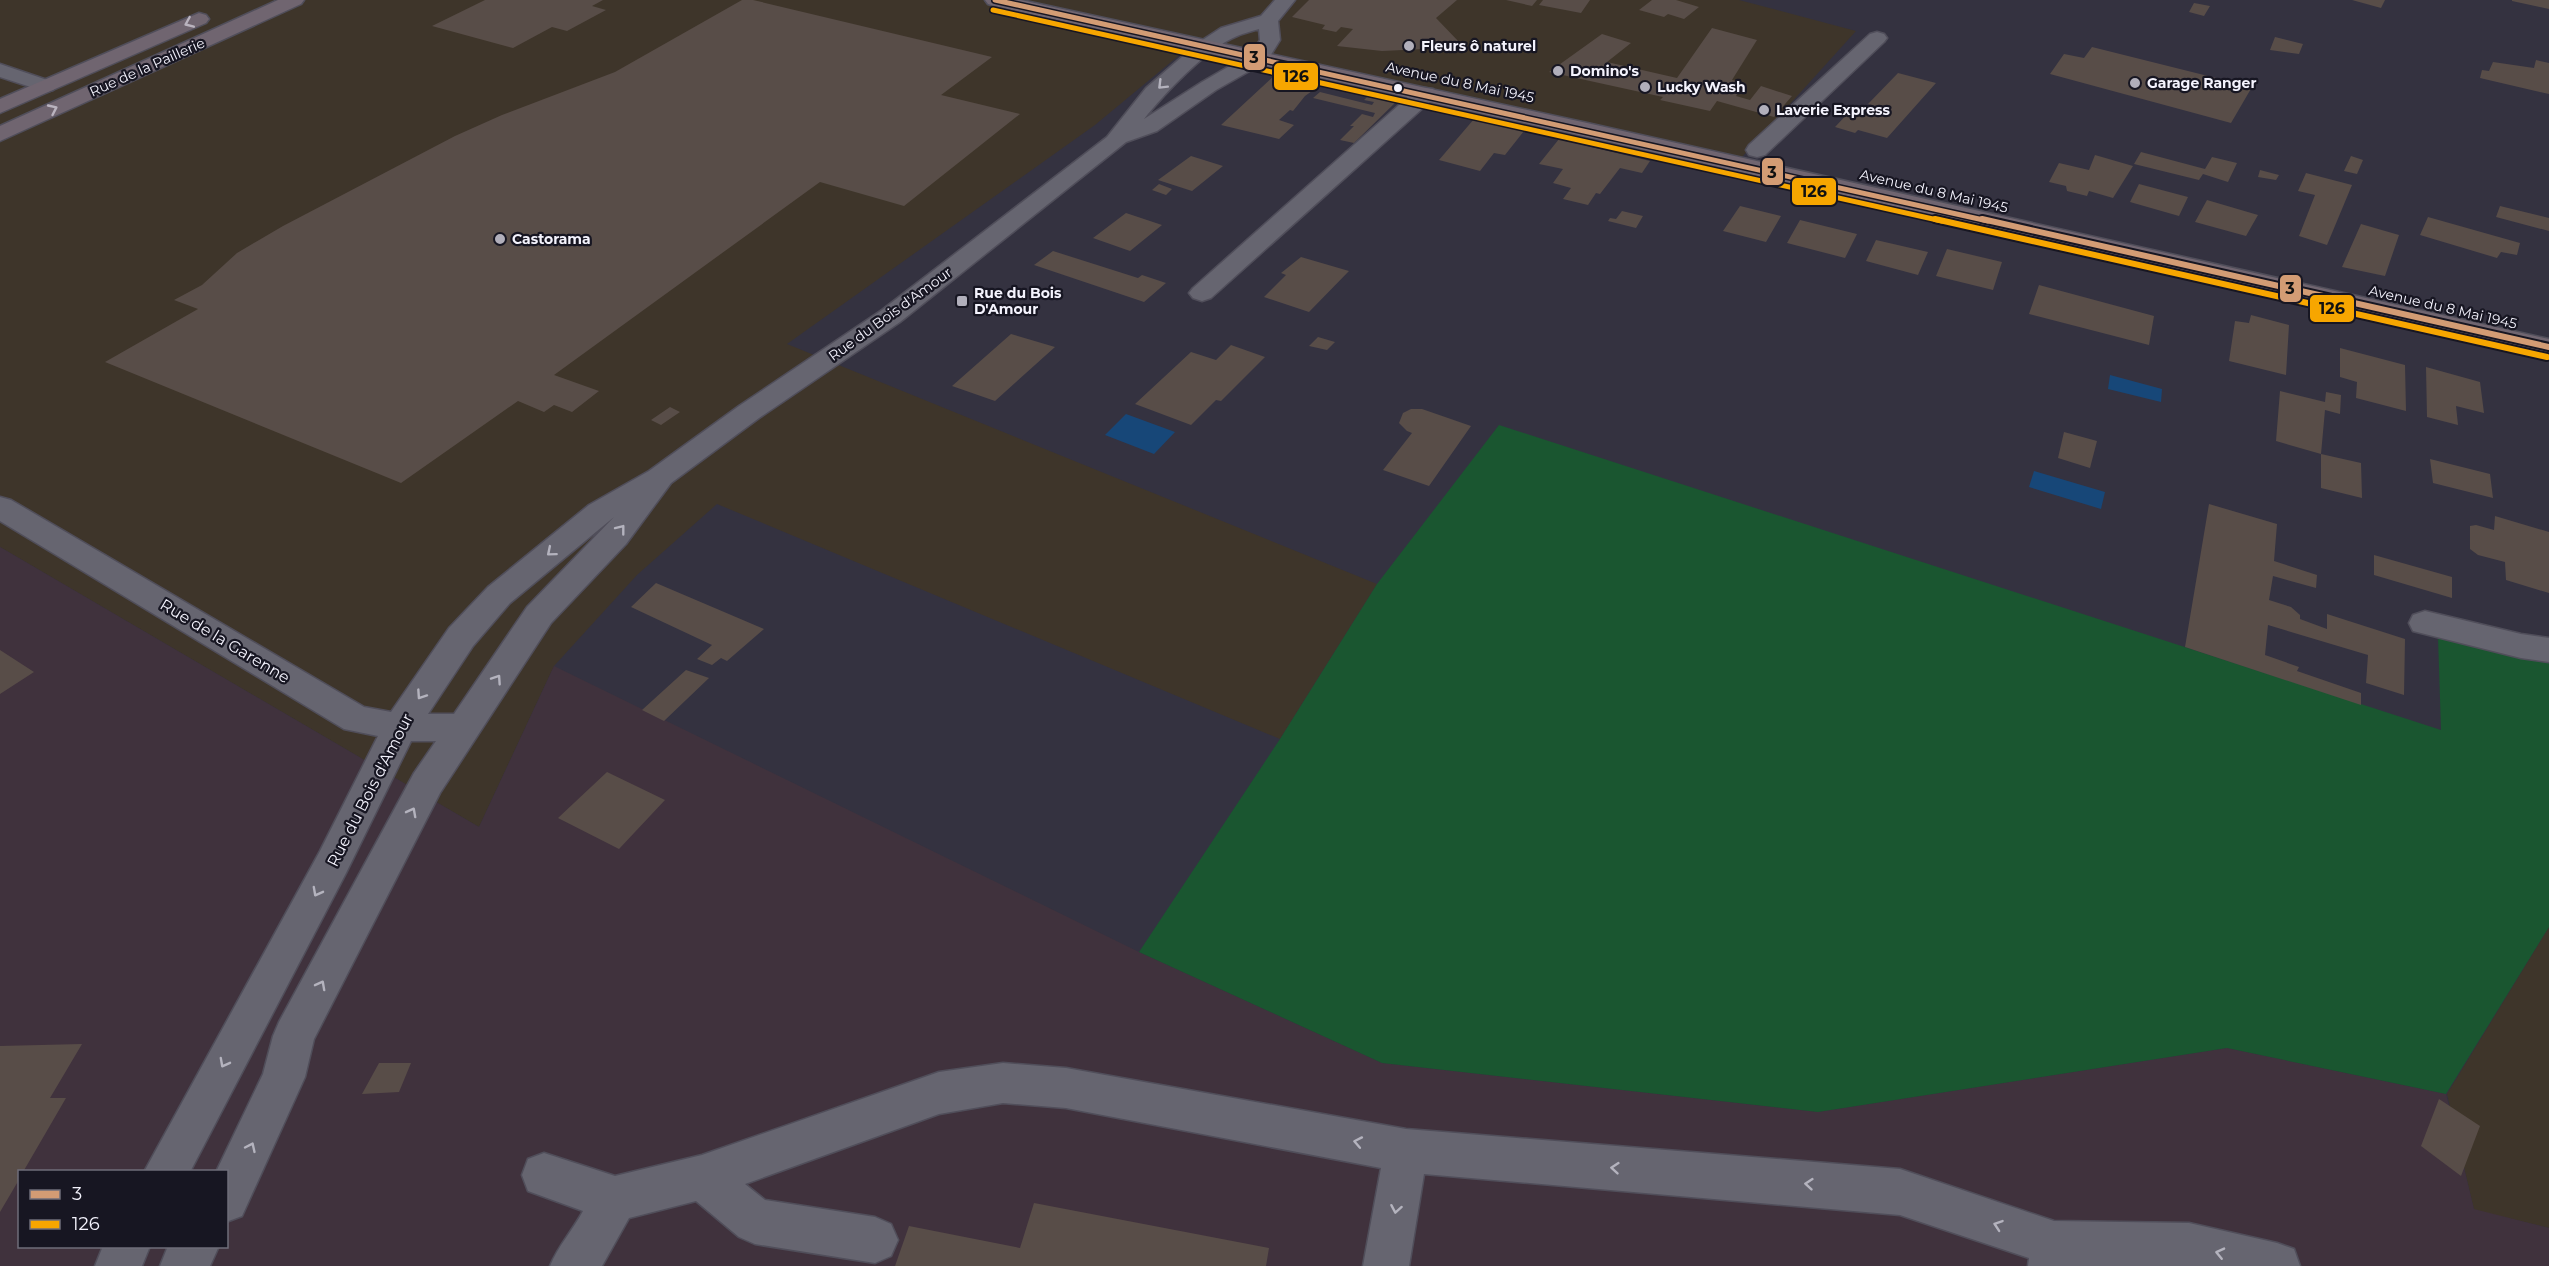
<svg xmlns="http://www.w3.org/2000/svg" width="2549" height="1266" viewBox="0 0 2549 1266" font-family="Montserrat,sans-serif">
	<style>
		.commercial { fill: #3e352a }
		.industrial { fill: #40323d; fill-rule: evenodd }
		.green { fill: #1a5630 }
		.water { fill: #174778 }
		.building { fill: #584d48 }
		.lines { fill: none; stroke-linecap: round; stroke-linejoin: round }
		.minor-casing { stroke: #504e5a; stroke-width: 3 }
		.major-casing { stroke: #504e5a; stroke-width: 3 }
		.minor { fill: #666570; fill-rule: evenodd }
		.major { fill: #706570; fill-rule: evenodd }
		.bus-1-far1-casing { stroke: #171622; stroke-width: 8 }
		.bus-1-casing { stroke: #171622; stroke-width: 10 }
		.bus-2-far1-casing { stroke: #171622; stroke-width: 8 }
		.bus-2-casing { stroke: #171622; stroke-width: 10 }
		.bus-1-far1 { stroke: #d39c74; stroke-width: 5 }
		.bus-1 { stroke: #d39c74; stroke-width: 6 }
		.bus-2-far1 { stroke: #f7a600; stroke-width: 5 }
		.bus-2 { stroke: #f7a600; stroke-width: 6 }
		.oneway { stroke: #b9b3be }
		.oneway2 { stroke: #b4b3be }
		.poi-dot { fill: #b1afbb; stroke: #171622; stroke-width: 2 }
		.bus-dot { fill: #f4f3fd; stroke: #171622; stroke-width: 2 }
		.labels { text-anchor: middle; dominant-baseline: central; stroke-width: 4.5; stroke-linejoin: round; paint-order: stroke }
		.far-poi-label { font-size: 14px; font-weight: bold; fill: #f4f3fd; stroke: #171622; text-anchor: start }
		.far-street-label { font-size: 14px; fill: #f4f3fd; stroke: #171622 }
		.street-label { font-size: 16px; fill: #f4f3fd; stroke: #171622 }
		.line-badge { stroke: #171622; stroke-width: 2 }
		.pale-badge-label { font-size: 16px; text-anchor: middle; font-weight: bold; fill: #111 }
	</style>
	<rect width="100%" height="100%" fill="#343240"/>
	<path class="commercial" d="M0 0H1739L1856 31 1742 157 1200 38 1095 125 787 344 1377 584 1280 739 717 504 637 575 554 666 479 827 0 547Z
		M2549 927V1228L2474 1210 2447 1094Z"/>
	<path class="industrial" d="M0 547 479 827 554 666 1139 952 1382 1063 1818 1112 2227 1048 2446 1094 2474 1209 2549 1228V1266H0ZM20 1172H226V1246H20Z"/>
	<path class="green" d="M1499 425 2441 730 2438 637 2549 663V927L2446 1094 2227 1048 1818 1112 1382 1063 1139 952 1280 739 1377 584Z"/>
	<path class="water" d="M2110 375 2162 389 2161 402 2108 389Z
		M1126 414 1175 432 1154 454 1105 435Z
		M2034 471 2105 492 2101 509 2029 487Z"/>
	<path class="building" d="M485 0H603L592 6 606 10 567 31 552 27 513 48 432 26Z
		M742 0H753L992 57 941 95 1020 114 904 206 820 182 554 375 599 391 572 412 554 405 544 412 518 401 401 483 105 362 198 309 174 300 202 285 237 253 283 226 455 136 502 115 615 72Z
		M1309 0H1457L1436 18 1460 43 1424 49 1382 51 1337 46 1353 29 1341 27 1336 32 1322 29 1325 25 1292 17Z
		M1506 0H1537L1532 6Z
		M1543 0H1590L1581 13 1539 5Z
		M1652 0H1676L1699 7 1684 19 1668 14 1664 17 1639 10Z
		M2352 0H2385L2381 8Z
		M2512 0H2549V9L2512 1Z
		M2194 3 2210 6 2204 16 2189 12Z
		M1712 28 1757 40 1732 80 1746 83 1736 96 1750 100 1761 86 1792 96 1774 117 1717 101 1710 111 1660 100 1663 97 1549 72 1602 34 1631 43 1607 62 1677 78Z
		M2275 37 2303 44 2299 54 2270 50Z
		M2092 47 2252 87 2231 123 2050 74 2064 54 2084 58Z
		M2536 60 2549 63V94L2480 78 2482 70 2489 71 2493 62 2534 68Z
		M1277 73 1322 84 1305 96 1293 111 1290 110 1279 120 1294 125 1279 139 1221 125Z
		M1898 73 1936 83 1887 138 1858 130 1855 133 1835 127 1851 110 1871 115 1879 107 1868 104Z
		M1320 92 1372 105 1374 102 1364 100 1369 95 1397 101 1354 143 1340 140 1354 126H1350L1362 114 1373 117 1375 113 1313 98Z
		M1474 119 1524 131 1505 155 1494 153 1480 171 1439 160Z
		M1559 139 1600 149 1650 161 1642 173 1620 168 1600 194 1596 193 1588 205 1563 199 1571 188 1553 183 1563 169 1539 164Z
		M2141 152 2205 169 2212 157 2237 163 2228 182 2203 174 2199 180 2134 164Z
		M2095 155 2133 166 2113 198 2089 191 2087 196 2067 191 2066 186 2049 182 2059 163 2089 170Z
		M1191 156 1223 166 1192 191 1158 180Z
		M2351 156 2363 160 2357 174 2344 171Z
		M2260 170 2279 175 2276 180 2258 177Z
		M2306 173 2352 185 2327 245 2299 236 2315 195 2298 191Z
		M1159 184 1172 189 1166 195 1152 190Z
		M2139 184 2188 197 2179 216 2130 202Z
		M2207 200 2258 215 2246 236 2195 222Z
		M1740 206 1781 216 1766 242 1723 231Z
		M2500 206 2549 218V231L2496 217Z
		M1622 211 1643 216 1636 228 1608 221 1610 218 1616 219Z
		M1126 213 1162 225 1130 251 1093 238Z
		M2428 217 2520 243 2517 255 2501 252 2497 258 2420 235Z
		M1800 220 1857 234 1845 258 1787 243Z
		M2361 224 2399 235 2385 276 2342 267Z
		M1876 240 1928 252 1918 275 1866 261Z
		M1947 249 2002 262 1993 290 1936 276Z
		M1053 251 1138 278 1142 275 1166 283 1144 302 1034 265Z
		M1301 257 1349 271 1309 312 1264 297 1286 275 1281 273Z
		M2039 285 2154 316 2149 345 2029 314Z
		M2251 315 2289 325 2286 375 2229 361 2235 321 2249 323Z
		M1011 334 1055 347 995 401 952 386Z
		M1318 337 1335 342 1327 350 1309 346Z
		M1231 345 1265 357 1221 401 1216 400 1191 425 1135 404 1191 352 1216 360Z
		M2340 348 2405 365 2406 411 2356 398 2357 382 2340 377Z
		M2426 367 2480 382 2484 413 2456 406 2458 425 2427 417Z
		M2280 391 2325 402 2326 392 2341 395 2340 414 2325 410 2321 454 2276 441Z
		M670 407 680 412 661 425 651 420Z
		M1411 409H1422L1471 426 1429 486 1383 470 1412 433 1407 431 1399 423 1403 413Z
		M2064 432 2097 441 2090 468 2058 458Z
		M2321 454 2361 463 2362 498 2321 488Z
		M2430 459 2490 474 2493 498 2433 483Z
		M2209 504 2277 524 2274 561 2317 575 2316 588 2273 576 2269 600 2291 607 2300 615V619L2327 629V614L2405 639 2404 695 2366 683 2368 655 2268 625 2265 655 2299 667 2297 671 2361 693V705L2185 647Z
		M2495 516 2549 532V593L2506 580 2505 562 2478 555 2470 549V526L2476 525 2494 530Z
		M2374 555 2452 577V598L2374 575Z
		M656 583 764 629 727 661 721 658 712 665 697 659 712 645 631 607Z
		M0 650 34 672 0 694Z
		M686 670 709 678 664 721 642 710Z
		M607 772 665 800 619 849 558 818Z
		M82 1044 50 1098H66L23 1172H20V1178L0 1212V1046Z
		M379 1063H411L399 1092 362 1094Z
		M2439 1099 2480 1126 2461 1176 2421 1146Z
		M1034 1203 1269 1248 1266 1266H895L909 1226 1020 1248Z"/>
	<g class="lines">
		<defs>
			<path id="minor" d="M1275 0H1295L1278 21 1280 40 1267 61 1216 90 1157 131 1126 142 900 322 759 418 671 483 626 544 551 623 440 793 314 1039 305 1077 242 1216 226 1222V1172H216L263 1074 273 1036 279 1022 414 773 436 741H411L346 873 190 1172H144L320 851 378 736 344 729 0 521V497L11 500 364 707 391 712 449 628 488 587 589 505 649 471 739 406 882 310 1107 137 1146 88 1198 43 1221 28 1261 16ZM1259 29 1260 40 1252 53 1202 82 1144 119C1164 94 1207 48 1237 36 1244 33 1252 31 1259 29ZM614 517 527 607 454 714H428L473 646 510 603Z
				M1877 32 1884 34 1887 38 1884 42 1765 155 1757 157 1749 155 1746 150 1749 145 1870 34Z
				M0 64 53 82 57 86 53 90 46 92 0 77Z
				M1425 88 1433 89 1436 94 1433 99 1211 298 1202 301 1193 298 1189 293 1193 288 1417 89Z
				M2425 611 2521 634 2549 638V662L2521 658 2413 631 2409 623 2413 615Z
				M1003 1063 1066 1068 1406 1129 1900 1169 2054 1221 2189 1223 2277 1243 2294 1249 2300 1266H2028L2029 1258 1900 1215 1424 1174 1409 1266H1363L1381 1168 1066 1108 1003 1103 939 1114 745 1184 765 1200 875 1217 891 1224 898 1240 891 1256 875 1263 755 1244 739 1237 696 1201 629 1218 602 1266H550C558 1246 573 1230 583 1211L528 1191 522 1175 528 1159 544 1153 615 1176 702 1155 939 1072Z
				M103 1246H150L142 1266H95Z
				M168 1246H219L210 1266H160Z"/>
			<path id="major" d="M278 0H304L301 4 0 141V126Z
				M985 0H1021L1587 123 2549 339V355L1587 137 995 6 988 4Z
				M199 13 206 15 209 19 206 23 0 113V99Z"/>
		</defs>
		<use href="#minor" class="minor-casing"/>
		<use href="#major" class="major-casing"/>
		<use href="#minor" class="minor"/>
		<use href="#major" class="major"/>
		<defs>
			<path id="bus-1-far1" d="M995 0 1988 221"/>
			<path id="bus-1" d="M1982 219 2549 347"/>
			<path id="bus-2-far1" d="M993 10 1942 221"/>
			<path id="bus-2" d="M1935 219 2547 357"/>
		</defs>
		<use href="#bus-1-far1" class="bus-1-far1-casing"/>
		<use href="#bus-1" class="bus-1-casing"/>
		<use href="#bus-2-far1" class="bus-2-far1-casing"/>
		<use href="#bus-2" class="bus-2-casing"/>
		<use href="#bus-1-far1" class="bus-1-far1"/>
		<use href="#bus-1" class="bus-1"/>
		<use href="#bus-2-far1" class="bus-2-far1"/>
		<use href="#bus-2" class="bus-2"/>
	</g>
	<defs><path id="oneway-chevron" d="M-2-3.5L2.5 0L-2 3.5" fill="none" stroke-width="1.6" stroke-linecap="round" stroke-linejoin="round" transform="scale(1.5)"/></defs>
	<g class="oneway">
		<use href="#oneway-chevron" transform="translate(189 23) rotate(157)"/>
		<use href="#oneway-chevron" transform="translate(53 109) rotate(-25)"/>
	</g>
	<g class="oneway2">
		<use href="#oneway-chevron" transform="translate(1162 85) rotate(135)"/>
		<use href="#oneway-chevron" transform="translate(621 529) rotate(-52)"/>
		<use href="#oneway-chevron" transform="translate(551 552) rotate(140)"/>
		<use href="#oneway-chevron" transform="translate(497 679) rotate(-56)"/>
		<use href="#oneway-chevron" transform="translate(421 695) rotate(124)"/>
		<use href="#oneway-chevron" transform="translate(412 812) rotate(-62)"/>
		<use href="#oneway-chevron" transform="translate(317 892) rotate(118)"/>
		<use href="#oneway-chevron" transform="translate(321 985) rotate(-62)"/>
		<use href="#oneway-chevron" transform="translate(224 1063) rotate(118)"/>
		<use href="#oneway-chevron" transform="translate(1358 1142) rotate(-169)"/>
		<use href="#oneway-chevron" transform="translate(251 1147) rotate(-65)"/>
		<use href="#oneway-chevron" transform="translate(1615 1168) rotate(-175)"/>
		<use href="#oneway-chevron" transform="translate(1809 1184) rotate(-175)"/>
		<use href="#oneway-chevron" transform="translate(1396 1209) rotate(100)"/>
		<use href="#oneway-chevron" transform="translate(1998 1225) rotate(-161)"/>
		<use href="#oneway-chevron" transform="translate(2220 1253) rotate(-167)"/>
	</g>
	<g class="poi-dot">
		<circle cx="1409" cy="46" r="6"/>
		<circle cx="1558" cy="71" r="6"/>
		<circle cx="2135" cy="83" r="6"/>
		<circle cx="1645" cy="87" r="6"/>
		<circle cx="1764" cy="110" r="6"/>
		<circle cx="500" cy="239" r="6"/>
		<rect x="956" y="295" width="12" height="12" rx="3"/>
	</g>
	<circle class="bus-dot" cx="1398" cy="88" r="5"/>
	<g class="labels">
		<g class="far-poi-label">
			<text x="1421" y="46">Fleurs ô naturel</text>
			<text x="1570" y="71">Domino's</text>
			<text x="2147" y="83">Garage Ranger</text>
			<text x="1657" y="87">Lucky Wash</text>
			<text x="1776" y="110">Laverie Express</text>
			<text x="512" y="239">Castorama</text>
			<text x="974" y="293">Rue du Bois<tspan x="974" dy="16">D'Amour</tspan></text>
		</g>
		<g class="far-street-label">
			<text transform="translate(147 67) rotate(-24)">Rue de la Paillerie</text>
			<text transform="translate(1460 82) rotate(12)">Avenue du 8 Mai 1945</text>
			<text transform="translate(1934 191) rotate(13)">Avenue du 8 Mai 1945</text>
			<text transform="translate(2443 307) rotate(13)">Avenue du 8 Mai 1945</text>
			<text transform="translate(890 314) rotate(-36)">Rue du Bois d'Amour</text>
		</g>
		<g class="street-label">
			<text transform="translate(225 641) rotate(31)">Rue de la Garenne</text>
			<text transform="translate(370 790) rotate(-63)">Rue du Bois d'Amour</text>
		</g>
	</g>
	<g class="line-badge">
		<rect x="1243" y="43" width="23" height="28" rx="6" fill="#d39c74"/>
		<rect x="1273" y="62" width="46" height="29" rx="6" fill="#f7a600"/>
		<rect x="1761" y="157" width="23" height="29" rx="6" fill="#d39c74"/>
		<rect x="1791" y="177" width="46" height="29" rx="6" fill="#f7a600"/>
		<rect x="2279" y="274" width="23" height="29" rx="6" fill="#d39c74"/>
		<rect x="2309" y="294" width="46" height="29" rx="6" fill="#f7a600"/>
	</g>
	<g class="pale-badge-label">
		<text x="1254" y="63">3</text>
		<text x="1296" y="82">126</text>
		<text x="1772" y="178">3</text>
		<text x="1814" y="197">126</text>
		<text x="2290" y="294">3</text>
		<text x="2332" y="314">126</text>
	</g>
	<rect x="18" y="1170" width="210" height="78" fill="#171622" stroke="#6f6e7a" stroke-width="1.5"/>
	<rect x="30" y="1190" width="30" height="9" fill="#d39c74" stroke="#6f6e7a" stroke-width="1.5"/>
	<text x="72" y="1200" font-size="18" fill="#f4f3fd">3</text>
	<rect x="30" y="1220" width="30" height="9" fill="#f7a600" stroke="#6f6e7a" stroke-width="1.5"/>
	<text x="72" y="1230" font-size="18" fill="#f4f3fd">126</text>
</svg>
